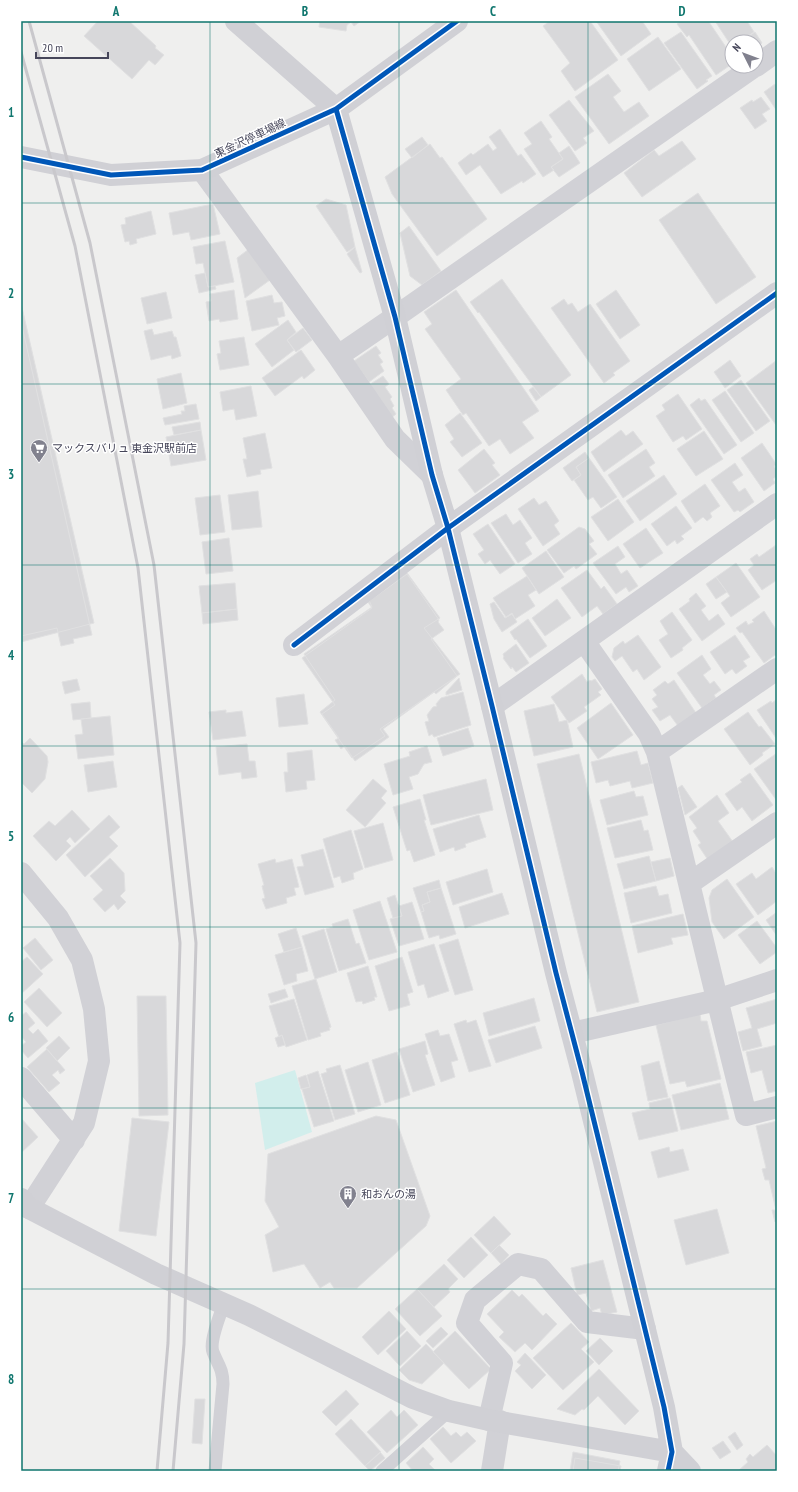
<svg xmlns="http://www.w3.org/2000/svg" width="798" height="1492" viewBox="0 0 798 1492" font-family="'PT Sans Narrow','Noto Sans JP',sans-serif">
	<style>
		.green { fill: #d2eeec }
		.building { fill: #d8d8da; stroke: #e0e0e1 }
		.lines { fill: none; stroke-linecap: round; stroke-linejoin: round }
		.lane { stroke: #d1d1d6; stroke-width: 13 }
		.street { stroke: #d1d1d6; stroke-width: 22 }
		.secondary { stroke: #d0d0d5; stroke-width: 22 }
		.rail { stroke: #c9c8cc; stroke-width: 3 }
		.cycleway-casing { stroke: #fff; stroke-width: 8 }
		.cycleway { stroke: #0057b8; stroke-width: 5 }
		.grid { fill: none; stroke: #0f766e; stroke-width: 1; stroke-opacity: 0.55 }
		.labels { text-anchor: middle; dominant-baseline: central; stroke-width: 3; stroke-linejoin: round; paint-order: stroke }
		.street-label { font-size: 11px; fill: #46465a; stroke: #fff }
		.poi-label { font-size: 11px; fill: #46465a; stroke: #fff; text-anchor: start }
		.neatline { fill: none; stroke: #0f766e; stroke-width: 1.5 }
		.grid-label { font-size: 13px; text-anchor: middle; font-weight: bold; fill: #0f766e }
	</style>
	<rect width="100%" height="100%" fill="#efefee"/>
	<path class="green" d="M295 1070 312 1132 265 1150 255 1083Z"/>
	<path class="building" d="M98 21H129L156 46 155 48 164 55 155 65 149 60 132 79 84 36Z
		M320 21H361L354 26 351 22 347 25 346 31 319 27Z
		M550 21H590L618 60 575 91 561 71 570 63 543 26Z
		M596 21H642L651 34 621 56Z
		M681 21H709V22L732 56V64L716 75 689 35 687 37 677 24Z
		M715 21H747L754 32 741 41 739 38 730 44Z
		M681 32 712 76 706 80 708 81 697 89 664 43Z
		M755 32 762 43 756 47V42H733L739 39 741 41Z
		M658 37 681 69 649 91 627 59Z
		M608 74 621 91 613 97 624 112 639 102 649 116 609 144 575 97Z
		M775 84 777 86V111L764 92Z
		M761 97 770 109 762 114 767 121 755 129 740 108 752 100 753 102Z
		M569 100 594 131 583 138 587 143 575 151 549 115Z
		M541 121 552 137 549 139 563 159 551 167 554 170 543 177 524 149 532 144 524 133Z
		M500 129 518 156 521 154 536 174 523 183 522 181 501 194 480 165 466 175 458 163 471 153 473 155 488 144 493 151 497 148 489 137Z
		M422 137 428 145 412 158 405 149Z
		M682 141 696 159 642 197 624 173 654 150 659 156Z
		M430 144 440 158 442 157 487 219 437 256 392 194 385 177Z
		M569 146 580 163 559 177 551 167 563 159 559 153Z
		M698 193 756 277 716 304 659 220Z
		M326 199 346 205 355 247 347 252 316 206Z
		M213 204 220 234 191 240 189 232 173 235 169 213Z
		M151 211 156 234 136 239 137 243 130 245 129 241 125 242 121 225 126 224 125 218Z
		M409 226 441 271 422 285 410 276 400 233Z
		M225 241 234 282 208 287 203 263 196 264 193 247Z
		M355 247 362 272 360 273 347 254Z
		M249 249 270 280 245 298 237 258Z
		M205 273 208 287 215 286 216 289 199 293 195 275Z
		M502 279 571 375 541 397 479 312 478 313 470 302Z
		M234 290 238 319 220 322 219 319 209 321 206 302 211 301 210 294Z
		M456 290 539 411 522 422 534 438 510 454 500 439 489 446 466 413 463 415 446 390 461 379 425 329 432 324 424 312Z
		M616 290 640 325 620 339 596 304Z
		M166 292 172 318 147 324 141 298Z
		M272 295 274 303 282 302 285 316 277 318 279 325 252 331 246 301Z
		M564 299 568 305 572 303 578 312 590 304 630 361 613 373 615 375 604 383 551 308Z
		M21 303 94 623 21 642Z
		M288 320 296 332 287 340 294 350 272 367 255 344Z
		M21 322 92 635 73 639 74 643 61 646 57 628 21 636Z
		M303 328 312 340 296 352 287 340Z
		M152 329 154 335 172 331 174 337H176L181 356 172 359 171 355 151 360 144 331Z
		M244 337 249 365 220 370 217 354 221 353 219 341Z
		M376 346 381 353 378 355 383 362 380 364 384 371 369 382 354 361Z
		M301 350 315 370 304 379 302 376 275 396 262 378Z
		M730 360 741 376 725 388 714 372Z
		M777 360V425H776L746 383Z
		M181 373 187 403 163 409 157 379Z
		M383 376 389 384 385 387 392 397 390 399 394 406 392 408 396 414 391 418 369 385Z
		M741 380 770 421 756 431 727 390Z
		M251 386 257 416 236 420 234 409 223 411 220 392Z
		M533 387 541 397 536 401 529 390Z
		M725 391 754 433 741 442 712 400Z
		M678 394 702 429 686 440 683 436 673 442 656 416 665 410 662 405Z
		M699 398 701 401 705 399 737 445 724 454 690 405Z
		M196 404 199 419 165 425 163 418 182 414 181 411H185L184 406Z
		M460 413 482 443 462 457 450 442 454 439 445 425Z
		M200 422 201 430 174 435 172 427Z
		M201 430 206 460 171 466 166 437Z
		M621 430 626 436 633 431 643 444 604 472 591 452Z
		M704 431 723 459 696 476 677 449Z
		M265 433 272 468 260 470 261 474 247 477 243 459H247L243 438Z
		M762 443 777 465 774 466 777 471V476L773 479 775 483 764 491 741 458Z
		M484 449 495 463 492 465 500 475 475 493 458 470Z
		M646 449 655 463 649 467 655 476 623 498 608 475Z
		M585 452 589 458 576 467 581 475 572 481 563 468Z
		M589 458 617 497 601 508 593 497 588 500 574 480 581 475 576 467Z
		M735 463 743 475 732 482 739 492 745 488 754 502 740 512 738 510 734 512 711 480Z
		M664 475 677 494 640 521 626 501Z
		M705 484 720 506 710 513 712 517 707 521 703 517 695 523 681 501Z
		M258 491 262 527 232 530 228 495Z
		M220 495 225 532 200 535 195 498Z
		M534 498 539 505 546 501 559 521 554 525 560 534 543 546 518 509Z
		M618 499 634 522 608 541 591 517Z
		M676 506 692 528 681 536 684 539 677 544 675 540 667 546 651 524Z
		M506 514 513 525 520 520 532 538 525 543 532 554 518 563 491 523Z
		M488 524 515 564 500 574 490 560 485 564 478 554 484 550 473 534Z
		M579 527 585 529 594 541 589 544 597 554 576 569 574 566 564 573 547 550Z
		M646 528 663 553 640 568 623 544Z
		M229 538 233 571 206 574 202 542Z
		M776 545 777 580 762 590 748 570 754 565 750 559 757 554 759 557Z
		M618 546 625 557 615 564 621 574 627 570 638 586 629 592 626 587 616 594 593 563Z
		M546 551 564 577 539 594 522 568Z
		M736 563 760 597 731 617 721 603 730 596 716 577Z
		M405 570 440 618 424 628 460 674 380 729 385 736 352 758 320 712 335 700 304 654 372 607 368 598Z
		M587 570 601 589 604 586 617 604 603 614 597 606 582 617 561 588Z
		M407 574 439 620 438 622 444 630 431 639 457 676 436 694 434 692 383 729 389 737 355 761 345 746 341 749 335 740 339 738 322 714 335 705 302 658 372 608 368 602Z
		M527 576 536 590 528 595 535 606 515 619 512 613 506 617 493 598Z
		M716 577 727 592 716 599 706 584Z
		M235 583 237 609 202 613 199 586Z
		M696 593 706 606 701 610 709 621 718 614 725 624 702 641 679 609 690 601 689 599Z
		M557 599 571 618 545 636 532 618Z
		M494 602 505 618 512 614 517 622 502 632 494 619 490 604Z
		M237 609 238 620 203 624 202 613Z
		M764 611 777 631V639L776 640 777 642V657L775 655 764 663 742 632 740 633 736 628 746 621 748 625 754 622 752 620Z
		M672 612 692 640 682 648 683 650 671 658 659 640 668 634 660 621Z
		M528 619 547 646 530 658 516 639 515 640 510 632Z
		M638 635 661 667 644 680 637 669 633 672 622 656 615 661 612 657 614 648 623 641 625 644Z
		M735 635 750 657 743 661 747 666 736 674 732 669 725 674 710 652Z
		M516 644 529 663 516 672 512 667 511 669 503 658 504 657 503 654Z
		M702 655 711 669 703 675 710 684 714 681 721 690 714 695 716 698 702 708 677 673Z
		M582 674 587 682 590 680 591 681 595 679 602 689 598 692 601 695 584 707 587 711 569 723 551 697Z
		M459 678 462 690 446 695V692Z
		M77 679 80 690 65 694 62 682Z
		M674 680 696 713 678 726 670 715 660 721 652 710 658 707 652 699 657 695 653 690 665 681 668 684Z
		M463 692 471 725 434 737 432 734 429 736 425 722 429 721 427 715 433 707 437 706 436 704 441 698Z
		M304 694 308 724 279 727 276 698Z
		M777 699V737L776 738 757 710 771 701 772 703Z
		M90 702 91 718 73 720 71 704Z
		M611 703 633 735 598 759 577 728Z
		M554 704 559 722 567 720 573 747 534 756 524 711Z
		M226 710V713L242 711 246 736 213 740 209 712Z
		M748 712 759 727 761 726 775 744 762 753 763 755 750 765 724 729Z
		M110 716 114 755 78 759 75 735 83 734 81 719Z
		M468 728 474 746 443 756 437 738Z
		M30 738 47 756 48 762 45 779 32 793 21 782V741L24 744Z
		M247 744 249 761H255L257 777 242 779 241 772 219 775 216 747Z
		M427 746 432 762 424 764 418 774 409 777 413 789 393 795 384 764 410 756 409 752Z
		M312 750 315 780 306 781 307 789 286 792 284 772H288L287 753Z
		M637 751 641 765 648 763 653 783 632 788 630 781 610 786 608 780 596 783 591 762Z
		M777 753V801L754 769Z
		M579 754 639 1002 597 1012 537 764Z
		M113 761 117 787 88 792 84 765Z
		M750 773 773 805 752 821 742 807 737 811 725 794 742 782 740 780Z
		M373 779 387 791 381 798 386 803 365 827 346 810Z
		M486 779 493 810 431 825 423 795Z
		M682 785 697 807 685 815 678 788Z
		M634 791 636 797 643 796 648 815 607 825 600 800Z
		M717 795 729 813 718 821 733 842 708 860 698 845 701 843 693 831 697 828 689 817Z
		M420 799 426 820H424L435 855 414 862 410 850 407 851 393 807Z
		M72 810 90 829 75 843 70 837 66 841 71 846 56 861 33 836 49 821 55 826Z
		M109 815 120 827 109 837 118 846 85 877 66 855Z
		M479 815 486 837 465 844 466 847 455 851 454 847 440 852 433 829Z
		M641 820 644 831 648 830 653 850 615 858 607 828Z
		M383 823 393 860 365 868 354 831Z
		M351 830 363 869 353 873 354 879 342 883 340 876 334 878 323 839Z
		M323 849 334 887 305 895 297 867 304 866 301 855Z
		M649 856 656 881 624 889 617 864Z
		M110 858 124 873 125 891 120 896 126 902 118 910 114 904 105 912 93 899 103 890 90 876Z
		M670 858 674 876 656 881 651 862Z
		M275 859 276 863 292 859 299 887 294 888 296 895 286 898 287 903 266 909 262 899 265 898 262 886 264 885 258 864Z
		M772 867 777 875V901L758 915 736 884 752 873 756 879Z
		M487 869 493 892 453 905 446 882Z
		M727 879 754 917 724 939 712 922 709 898 712 890Z
		M439 880 441 888 427 892 430 902 422 905 424 911 421 912 413 888Z
		M656 886 659 896 668 894 672 913 631 923 624 893Z
		M441 888 456 934 440 939 439 935 429 938 421 912 424 911 422 905 430 902 427 892Z
		M502 893 509 914 465 928 459 907Z
		M395 895 402 916 393 918 387 898Z
		M380 901 397 952 369 960 353 910Z
		M412 902 424 939 399 946 390 919 402 916 399 906Z
		M777 912V936L766 920Z
		M683 914 688 935 671 938 673 944 638 953 632 926Z
		M348 919 356 944 359 943 366 963 339 971 326 929 333 927 332 924Z
		M757 921 777 948V952L760 964 738 935Z
		M296 928 302 947 284 952 278 934Z
		M324 929 337 972 315 979 302 936Z
		M35 938 53 960 41 970 23 948Z
		M458 939 473 990 455 995 439 945Z
		M434 944 449 991 428 998 424 984 418 986 408 952Z
		M302 947 308 971 296 974 297 981 284 985 275 955Z
		M27 957 43 974 21 994V962Z
		M402 957 413 992 407 994 410 1005 389 1011 375 966Z
		M368 966 377 997H374L375 1000 363 1004 362 1001 356 1002 347 973Z
		M316 979 331 1027 329 1028 330 1030 320 1033 321 1036 308 1040 292 986Z
		M39 988 62 1013 47 1027 24 1002Z
		M285 989 288 997 271 1003 268 994Z
		M137 996H166L168 1115 139 1116Z
		M534 998 540 1021 489 1036 483 1013Z
		M294 999 307 1040 286 1047 282 1035 279 1037 269 1006Z
		M777 999V1023L757 1029 762 1046 743 1051 738 1032 752 1028 746 1008Z
		M26 1012 35 1023 28 1029 33 1034 38 1029 48 1041 28 1058 21 1050V1046L26 1042 21 1036V1016Z
		M700 1014 701 1021H707L721 1079 687 1087 685 1081 670 1084 656 1025Z
		M466 1020 467 1023 476 1020 491 1066 469 1072 454 1024Z
		M535 1026 542 1048 496 1063 488 1040Z
		M438 1030 440 1036 449 1034 458 1060 451 1062 455 1077 441 1082 425 1034Z
		M282 1035 285 1045 278 1047 275 1038Z
		M59 1036 70 1048 57 1061 46 1048Z
		M425 1041 428 1054 425 1055 435 1085 413 1092 399 1049Z
		M777 1045V1091L768 1093 762 1070 751 1073 746 1052Z
		M47 1049 65 1070 60 1074 58 1070 52 1075 60 1083 49 1092 27 1067Z
		M397 1052 410 1095 385 1103 372 1060Z
		M659 1061 668 1097 648 1101 641 1066Z
		M368 1062 381 1105 358 1112 345 1070Z
		M340 1065 355 1114 335 1120 321 1074 327 1072 326 1069Z
		M318 1071 334 1121 314 1127 302 1089 310 1087 307 1075Z
		M306 1075 310 1087 301 1089 298 1078Z
		M720 1083 729 1119 681 1130 672 1095Z
		M670 1098 678 1131 639 1140 632 1113 650 1109 649 1103Z
		M376 1116 396 1120 430 1216 426 1226 357 1288H334L330 1282 320 1288 304 1264 273 1272 265 1235 279 1227 265 1201 268 1154Z
		M21 1118 38 1137 21 1153Z
		M132 1118 169 1122 156 1236 119 1231Z
		M777 1121V1221L775 1222 772 1210H776L769 1180H765L762 1169 766 1168 756 1126Z
		M669 1147 670 1152 683 1149 689 1170 658 1178 651 1152Z
		M717 1209 729 1253 686 1265 674 1220Z
		M494 1216 511 1234 491 1253 474 1235Z
		M471 1237 488 1255 464 1278 447 1260Z
		M499 1245 509 1255 501 1264 491 1253Z
		M603 1260 617 1312 602 1315 600 1308 591 1311 586 1293 577 1295 571 1268Z
		M444 1264 458 1279 448 1289 450 1292 434 1307 417 1289Z
		M417 1289 442 1316 420 1336 395 1309Z
		M512 1290 519 1297 522 1294 543 1316 546 1313 557 1324 532 1350 525 1343 515 1352 499 1337 504 1332 487 1314Z
		M389 1311 406 1329 378 1355 362 1337Z
		M571 1323 589 1342 581 1349 594 1362 563 1390 533 1358Z
		M441 1327 448 1334 433 1348 426 1341Z
		M407 1331 421 1346 400 1366 386 1351Z
		M455 1331 491 1369 469 1389 433 1352Z
		M600 1338 613 1351 599 1365 586 1351Z
		M426 1344 444 1363 422 1384 409 1380 399 1370Z
		M525 1353 546 1375 532 1389 515 1371 521 1365 517 1362Z
		M599 1369 639 1411 625 1425 598 1396 584 1410 582 1409 575 1415 557 1409Z
		M346 1390 359 1404 336 1426 322 1412Z
		M195 1399H205L202 1444 192 1443Z
		M391 1410 397 1417 404 1410 418 1425 387 1453 367 1432Z
		M351 1419 381 1452 365 1466 335 1434Z
		M443 1427 451 1436 456 1432 461 1437 467 1432 476 1441 451 1463 430 1439Z
		M735 1432 743 1445 737 1450 728 1437Z
		M723 1441 731 1452 720 1459 712 1448Z
		M767 1445 777 1456V1471H738L748 1462 746 1459 750 1454 753 1457Z
		M423 1447 434 1459 429 1464 436 1471H413L406 1463Z
		M380 1452 385 1458 370 1471 365 1466Z
		M573 1452 620 1461 618 1471H570Z
		M575 1458 621 1466 620 1471H573Z"/>
	<g class="lines">
		<path class="lane" d="M215 1471 223 1384C223 1369 218 1365 213 1352 209 1342 220 1315 224 1304
			M382 1471 449 1411"/>
		<path class="street" d="M756 66 777 51
			M202 170 338 356 395 439 432 475
			M338 356 395 317 755 66
			M584 641 649 734 657 752C687 873 715 994 746 1115L777 1107
			M294 645 448 528 777 293
			M492 706 777 504
			M657 752 777 669
			M21 873 58 918 82 960 94 1009 99 1061 84 1123 29 1208
			M690 883 777 823
			M572 1033 717 1000 777 980
			M21 1078 74 1140
			M489 1420 502 1363 467 1323 475 1300 518 1264 541 1269 587 1322 645 1329
			M492 1471 500 1421"/>
		<path class="secondary" d="M236 21 336 109 395 317 432 475 448 528 492 706 556 973 582 1072 664 1407 672 1452 668 1471
			M21 157 111 175 202 170 336 109 457 21
			M21 1199 29 1208 156 1274 249 1315 413 1398 449 1411 489 1420 672 1452 690 1471"/>
		<path class="rail" d="M29 21 90 243 154 565 196 943 184 1344 173 1471
			M21 52 75 246 138 568 180 943 168 1343 157 1471"/>
		<defs>
			<path id="cycleway" d="M336 109 395 317 432 475 448 528 492 706 556 973 582 1072 664 1407 672 1452 668 1471
				M21 157 111 175 202 170 336 109 457 21
				M294 645 448 528 777 293"/>
		</defs>
		<use href="#cycleway" class="cycleway-casing"/>
		<use href="#cycleway" class="cycleway"/>
	</g>
	<path class="grid" d="M210 21V1471M399 21V1471M588 21V1471M21 203H777M21 384H777M21 565H777M21 746H777M21 927H777M21 1108H777M21 1289H777"/>
	<defs>
		<symbol id="supermarket-pin" viewBox="-11 -11 22 30"><path d="M0 17L-7.5 6A9.5 9.5 0 1 1 7.5 6Z" fill="#81818e" stroke="#fff"/><path d="M-6-5.5h2.5l.6 2H6L4.5 2H-2.5L-4.4-4H-6ZM-1.5 3.2a1.3 1.3 0 1 0 .1 0ZM3 3.2a1.3 1.3 0 1 0 .1 0Z" fill="#fff"/></symbol>
		<symbol id="building-pin" viewBox="-11 -11 22 30"><path d="M0 17L-7.5 6A9.5 9.5 0 1 1 7.5 6Z" fill="#81818e" stroke="#fff"/><path d="M-4-6H4V6H1V3H-1V6H-4ZM-2.5-4.3h1.7v1.8h-1.7ZM.8-4.3h1.7v1.8H.8ZM-2.5-1h1.7V.8h-1.7ZM.8-1h1.7V.8H.8Z" fill="#fff"/></symbol>
	</defs>
	<g fill-rule="evenodd">
		<use href="#supermarket-pin" x="29" y="438" width="20" height="27"/>
		<use href="#building-pin" x="338" y="1184" width="20" height="27"/>
	</g>
	<g class="labels">
		<g class="street-label">
			<text transform="translate(250 138) rotate(-25)">東金沢停車場線</text>
		</g>
		<g class="poi-label">
			<text x="52" y="448">マックスバリュ 東金沢駅前店</text>
			<text x="361" y="1194">和おんの湯</text>
		</g>
	</g>
	<rect width="798" height="1492" fill="none" stroke="#ffffff" stroke-width="44"/>
	<g transform="translate(744 54) rotate(312)"><circle r="19" fill="#ffffff" stroke="#b5b5bd"/>
	<path d="M0-3L7 15L0 10L-7 15Z" fill="#81818e"/>
	<text y="-6" font-size="11" font-weight="bold" text-anchor="middle" fill="#46465a">N</text>
	</g>
	<path d="M36 52v6h72v-6" fill="none" stroke="#46465a" stroke-width="2"/>
	<text x="42" y="52" font-size="12" fill="#46465a" stroke="#ffffff" stroke-width="3" paint-order="stroke">20 m</text>
	<rect x="22" y="22" width="754" height="1448" class="neatline"/>
	<g class="grid-label">
		<text x="116" y="16">A</text>
		<text x="305" y="16">B</text>
		<text x="493" y="16">C</text>
		<text x="682" y="16">D</text>
		<text x="11" y="117">1</text>
		<text x="11" y="298">2</text>
		<text x="11" y="479">3</text>
		<text x="11" y="660">4</text>
		<text x="11" y="841">5</text>
		<text x="11" y="1022">6</text>
		<text x="11" y="1203">7</text>
		<text x="11" y="1384">8</text>
	</g>
</svg>
